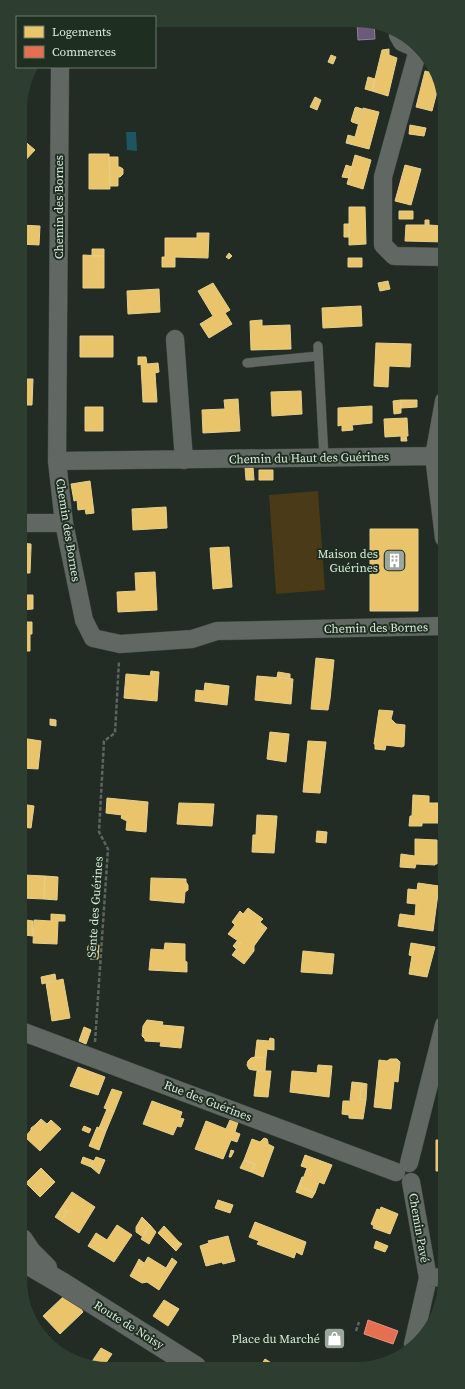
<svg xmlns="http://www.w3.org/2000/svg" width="465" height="1389" viewBox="0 0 465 1389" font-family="'Source Serif 4',serif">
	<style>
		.green { fill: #4a3a18 }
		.water { fill: #1d5562 }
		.homes { fill: #e9c46a; stroke: #e5cf8d }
		.shops { fill: #e76f51; stroke: #e4937b }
		.offices { fill: #6d597a; stroke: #8f8498 }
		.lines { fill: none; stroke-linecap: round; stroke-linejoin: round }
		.lane-casing { stroke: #3e463f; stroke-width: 10 }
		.street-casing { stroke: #3e463f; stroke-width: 19 }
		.secondary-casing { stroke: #3e463f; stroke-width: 23 }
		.path { stroke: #5e6560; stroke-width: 2.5; stroke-dasharray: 4 2; stroke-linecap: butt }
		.lane { stroke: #616762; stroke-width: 9 }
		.street { stroke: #616762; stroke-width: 18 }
		.secondary { stroke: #616762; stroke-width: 22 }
		.labels { text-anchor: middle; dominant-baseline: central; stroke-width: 4; stroke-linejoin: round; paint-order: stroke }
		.street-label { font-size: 12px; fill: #dde8de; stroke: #1e2f21 }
		.poi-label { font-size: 12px; fill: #dde8de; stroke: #1e2f21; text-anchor: end }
	</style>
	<rect width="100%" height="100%" fill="#222b24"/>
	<path class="green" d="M318 491 325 590 276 594 269 495Z"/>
	<path class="water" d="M126 132H136L137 151 127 150Z"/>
	<path class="homes" d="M389 49V55L397 58 388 96 372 91 382 50Z
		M331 55 336 57 333 64 328 62Z
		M425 71 433 73 439 84 432 111 416 107Z
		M368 77 375 79 372 91 365 89Z
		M315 97 321 100 317 110 310 107Z
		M356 107 362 109 358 124 352 122 351 121 355 108Z
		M363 108 379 112 369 149 346 143 348 135 355 137Z
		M410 125 426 128 424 136 409 134Z
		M22 139 35 150 20 166V140Z
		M89 154H109L110 189H89Z
		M355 155 371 160 363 189 347 184Z
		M109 157H118V167H120L123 169V174L120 177H118V186H110Z
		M346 165 352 167 349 178 342 177Z
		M405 165 421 169 411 205 395 201Z
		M349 207H365L366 244 349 245Z
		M399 211H413V219H399Z
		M425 220H429V225L443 226 444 242 405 241 406 225H425Z
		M344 224H349V237H344Z
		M20 225 40 226 39 245 20 244Z
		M197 233H209L208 258 175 257V267H162V257H165V238H197Z
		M92 249H104V256H92Z
		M229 253 232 256 229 259 226 257Z
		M83 255 104 256V288H83Z
		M348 258H362V267H348Z
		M388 281 390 289 380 291 378 283Z
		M213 283 230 310 225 313 232 324 209 338 200 324 213 316 198 291Z
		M159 289 160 312 128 314 127 291Z
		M361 306 362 326 323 328 322 308Z
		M262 320V326L290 325 291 349 251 350 250 321Z
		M20 328H25L24 357H21Z
		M80 336H113V357H80Z
		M376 343 411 344 410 367 389 366 388 387 374 386Z
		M138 357H146L147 364 158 363 159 372 155 373 157 402H143L141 364 138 365Z
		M21 379H33L32 405H21Z
		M301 391 302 414 272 416 271 392Z
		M238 399 240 431 203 433 202 410 225 409 224 400Z
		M401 400H417V407L401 408Z
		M401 400V413L394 414 393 401Z
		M372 406V423L352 425 353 430 342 431V425L338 426V408Z
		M85 407H103V431H85Z
		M407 418 408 436H406L407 441H401V436L385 437 384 419Z
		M21 424H25L24 455H21Z
		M245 467H253L254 480H246Z
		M259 470H273V480H259Z
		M90 481 94 513 86 514 85 509 78 510 77 500 74 501 71 484Z
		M166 507 167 528 133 530 132 509Z
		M370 529H418V611H370Z
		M21 543 31 544V548H21Z
		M229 547 232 587 213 589 210 548Z
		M21 548H31L30 573H21Z
		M155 572 157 610 118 612 117 592 136 591 135 573Z
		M21 579H24V595H33V609L21 610Z
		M21 622H32V634H30V651H21Z
		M316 658 334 660 330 699 328 710 311 709Z
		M151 671 159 672 157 701 124 698 126 674 150 676Z
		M278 672 290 674V679L277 677Z
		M257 676 293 679 291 704 255 700Z
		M205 683 229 686 227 705 195 701 196 690 204 691Z
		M379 710 393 711 391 719 396 724 405 725 404 746 402 747 386 745 385 750 375 749V744H374Z
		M50 719 56 720V726L50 725Z
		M270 732 289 734 286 762 267 759Z
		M21 738 41 741 38 769 21 768Z
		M308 741 326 742 320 793 303 792Z
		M413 795 429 796V803H438V823H422V826H409L410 816H412Z
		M107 798 148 802 146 832 126 830 127 821 121 818 122 815 106 813Z
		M179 803 214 804 212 826 177 824Z
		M21 804 34 806 31 828 21 827Z
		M257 815 277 816 274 853 252 852 253 835H256Z
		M317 831 327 832 326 843 316 842Z
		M415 839 437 840V864H435V865L416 864 415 868 400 867 401 854 415 856Z
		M24 875 45 876 44 899 22 898Z
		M45 876 58 877 57 900 44 899Z
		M151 878 186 879V882L188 885V890L185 892 184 903 150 900Z
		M418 883 439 886 433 931 398 926 400 914 415 916 416 904 407 903 408 889 417 890Z
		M248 908 263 919 260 922 267 928 254 946V951L244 964 232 955 241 943 228 934 235 925 232 922 240 911 243 914Z
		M51 914 65 915V921H58L57 944 33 943 34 920 51 921Z
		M26 920 33 921V936L25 935Z
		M237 941 241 943 236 949 233 946Z
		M165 943 185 944V961L187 962V972L149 970 151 949 164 950Z
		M411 943 435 947 427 977 409 974 412 956 409 955Z
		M99 945 98 959H90V955H87L88 946Z
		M303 951 334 954 332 974 301 972Z
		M55 974 56 980 42 984 41 977Z
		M63 979 70 1018 52 1021 46 983Z
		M147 1020 163 1022 162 1025 184 1027 181 1048 160 1046 161 1042 145 1041V1039L142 1036 143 1026Z
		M84 1027 91 1030 86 1044 79 1041Z
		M270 1038 274 1039V1050L267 1049 266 1058 255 1057 257 1040 269 1041Z
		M255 1057 266 1058 265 1071 253 1070 249 1069 247 1065 248 1061 251 1058Z
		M390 1059H397L400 1062 398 1082 394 1081 391 1109 374 1107 379 1060 387 1061Z
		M318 1065 332 1066 329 1097 290 1092 292 1071 317 1073Z
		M78 1067 105 1077 98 1095 70 1086Z
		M257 1071H271L268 1097 254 1096Z
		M352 1082 362 1083 360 1099 366 1100 363 1119 349 1118V1115L342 1114 343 1101H351V1100H350Z
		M362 1083 367 1084 366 1100 360 1099Z
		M112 1089 122 1092 114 1112 104 1108Z
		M152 1101 182 1112 180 1118 184 1119 181 1127 177 1126 173 1135 143 1124Z
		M107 1109 114 1112 106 1131 99 1128Z
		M41 1119 47 1124 51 1120 61 1129 40 1151 25 1137 31 1130V1128L35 1125Z
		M230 1120 238 1122 235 1132 240 1134 237 1142 231 1140 223 1159 195 1149 206 1121 226 1129Z
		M84 1126 91 1129 89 1133 82 1130Z
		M97 1127 106 1131 99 1150 89 1146Z
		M264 1138 267 1139 268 1142V1144L274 1147 263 1177 251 1172 255 1164 244 1160 252 1139 260 1142Z
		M436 1140H445V1171H436Z
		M231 1150 234 1151 231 1157H229Z
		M305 1155 332 1165 324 1184 319 1182 315 1193 300 1187 307 1168 301 1166Z
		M83 1157 94 1161 91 1167 81 1163Z
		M96 1157 105 1160 99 1174 91 1167Z
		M244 1160 255 1164 251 1172 240 1168Z
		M41 1168 55 1182 40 1197 26 1183Z
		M302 1177H303L300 1187 315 1193 312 1198 296 1192Z
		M72 1192 95 1207 79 1233 61 1221 67 1211 61 1208Z
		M218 1200 233 1205 230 1213 215 1208Z
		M381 1207 398 1214 390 1234 373 1228 374 1226 371 1224 377 1209 380 1210Z
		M61 1208 67 1211 61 1221 55 1217Z
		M442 1212H445V1245H444Z
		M142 1217 150 1225 143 1237 136 1232V1227Z
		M255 1222 306 1242 302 1255 296 1252 294 1258 257 1244 259 1241 249 1237Z
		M117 1225 132 1235 114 1262 88 1246 96 1233 107 1240Z
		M150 1225 156 1232 149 1244 141 1239Z
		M164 1226 179 1242 173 1248 158 1233Z
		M228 1236 235 1261 223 1264 222 1262 206 1266 200 1246 209 1243 208 1241Z
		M376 1241 388 1246 385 1252 374 1248Z
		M179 1242 182 1244 176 1251 173 1248Z
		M148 1257 166 1268 172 1258 177 1262 159 1290 147 1282 142 1283 130 1276 137 1263 142 1267Z
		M139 1259 144 1263 142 1267 137 1263Z
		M64 1296 78 1304 83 1312 60 1334 43 1316Z
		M164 1300 179 1309 168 1326 153 1316Z
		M101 1348 112 1354 103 1367H92L89 1366Z
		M265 1359 278 1367H260Z"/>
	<path class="shops" d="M368 1320 398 1331 393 1344 364 1334Z"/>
	<path class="offices" d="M357 22H374L375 39 358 40Z"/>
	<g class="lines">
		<defs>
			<path id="lane" d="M318 346 324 458
				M247 363 318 356"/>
			<path id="street" d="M398 35 402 42 422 51
				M418 50 383 177V245L394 256 444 257
				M60 67 57 461 64 523 84 620 93 638 120 644 192 639 217 631 444 626
				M175 339 184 460
				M444 401 434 456 444 538
				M57 461 434 456
				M21 523H64
				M21 1031 396 1172
				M409 1163 444 1025
				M411 1182 428 1278 413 1344
				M428 1278 445 1277"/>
			<path id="secondary" d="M22 1240 30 1252 46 1268
				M22 1260 63 1284 195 1367"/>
		</defs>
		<use href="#lane" class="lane-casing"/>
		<use href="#street" class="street-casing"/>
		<use href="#secondary" class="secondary-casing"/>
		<path class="path" d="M95 1042 108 849 99 832 104 741 115 733 119 661
			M356 1331 359 1322"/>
		<use href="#lane" class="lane"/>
		<use href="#street" class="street"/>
		<use href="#secondary" class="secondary"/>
	</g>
	<defs>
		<symbol id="building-square" viewBox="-11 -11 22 22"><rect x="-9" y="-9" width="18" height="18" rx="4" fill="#9ca69d" stroke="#1e2f21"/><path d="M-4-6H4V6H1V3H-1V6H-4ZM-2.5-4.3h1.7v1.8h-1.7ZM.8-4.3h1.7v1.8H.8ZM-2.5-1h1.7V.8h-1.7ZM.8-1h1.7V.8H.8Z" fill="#fff"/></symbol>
		<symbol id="shop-square" viewBox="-11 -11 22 22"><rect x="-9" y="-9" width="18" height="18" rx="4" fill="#9ca69d" stroke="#1e2f21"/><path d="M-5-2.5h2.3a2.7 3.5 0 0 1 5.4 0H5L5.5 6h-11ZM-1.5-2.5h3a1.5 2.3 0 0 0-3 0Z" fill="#fff"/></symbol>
	</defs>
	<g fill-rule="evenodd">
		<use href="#building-square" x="382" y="548" width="25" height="25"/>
		<use href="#shop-square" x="322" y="1326" width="25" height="25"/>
	</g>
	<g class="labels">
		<g class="street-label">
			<text transform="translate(59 207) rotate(-90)">Chemin des Bornes</text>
			<text transform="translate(309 458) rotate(-1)">Chemin du Haut des Guérines</text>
			<text transform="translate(68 530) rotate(81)">Chemin des Bornes</text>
			<text transform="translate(376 628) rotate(-1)">Chemin des Bornes</text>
			<text transform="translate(95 907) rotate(-86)">Sente des Guérines</text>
			<text transform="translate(208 1101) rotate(21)">Rue des Guérines</text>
			<text transform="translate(419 1228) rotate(80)">Chemin Pavé</text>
			<text transform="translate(129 1325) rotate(32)">Route de Noisy</text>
		</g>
		<g class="poi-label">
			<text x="378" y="554">Maison des<tspan x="378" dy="14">Guérines</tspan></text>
			<text x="320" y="1339">Place du Marché</text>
		</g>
	</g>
	<path d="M0 0H465V1389H0ZM109 27H356A82 82 0 0 1 438 109V1280A82 82 0 0 1 356 1362H109A82 82 0 0 1 27 1280V109A82 82 0 0 1 109 27Z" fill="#2d3e30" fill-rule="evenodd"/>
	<rect x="16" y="16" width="140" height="52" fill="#1e2f21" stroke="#6a796d"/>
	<rect x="24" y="26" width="20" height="12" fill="#e9c46a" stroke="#6a796d"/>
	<text x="52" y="36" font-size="12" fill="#dde8de">Logements</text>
	<rect x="24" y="46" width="20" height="12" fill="#e76f51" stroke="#6a796d"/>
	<text x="52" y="56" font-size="12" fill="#dde8de">Commerces</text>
</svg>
